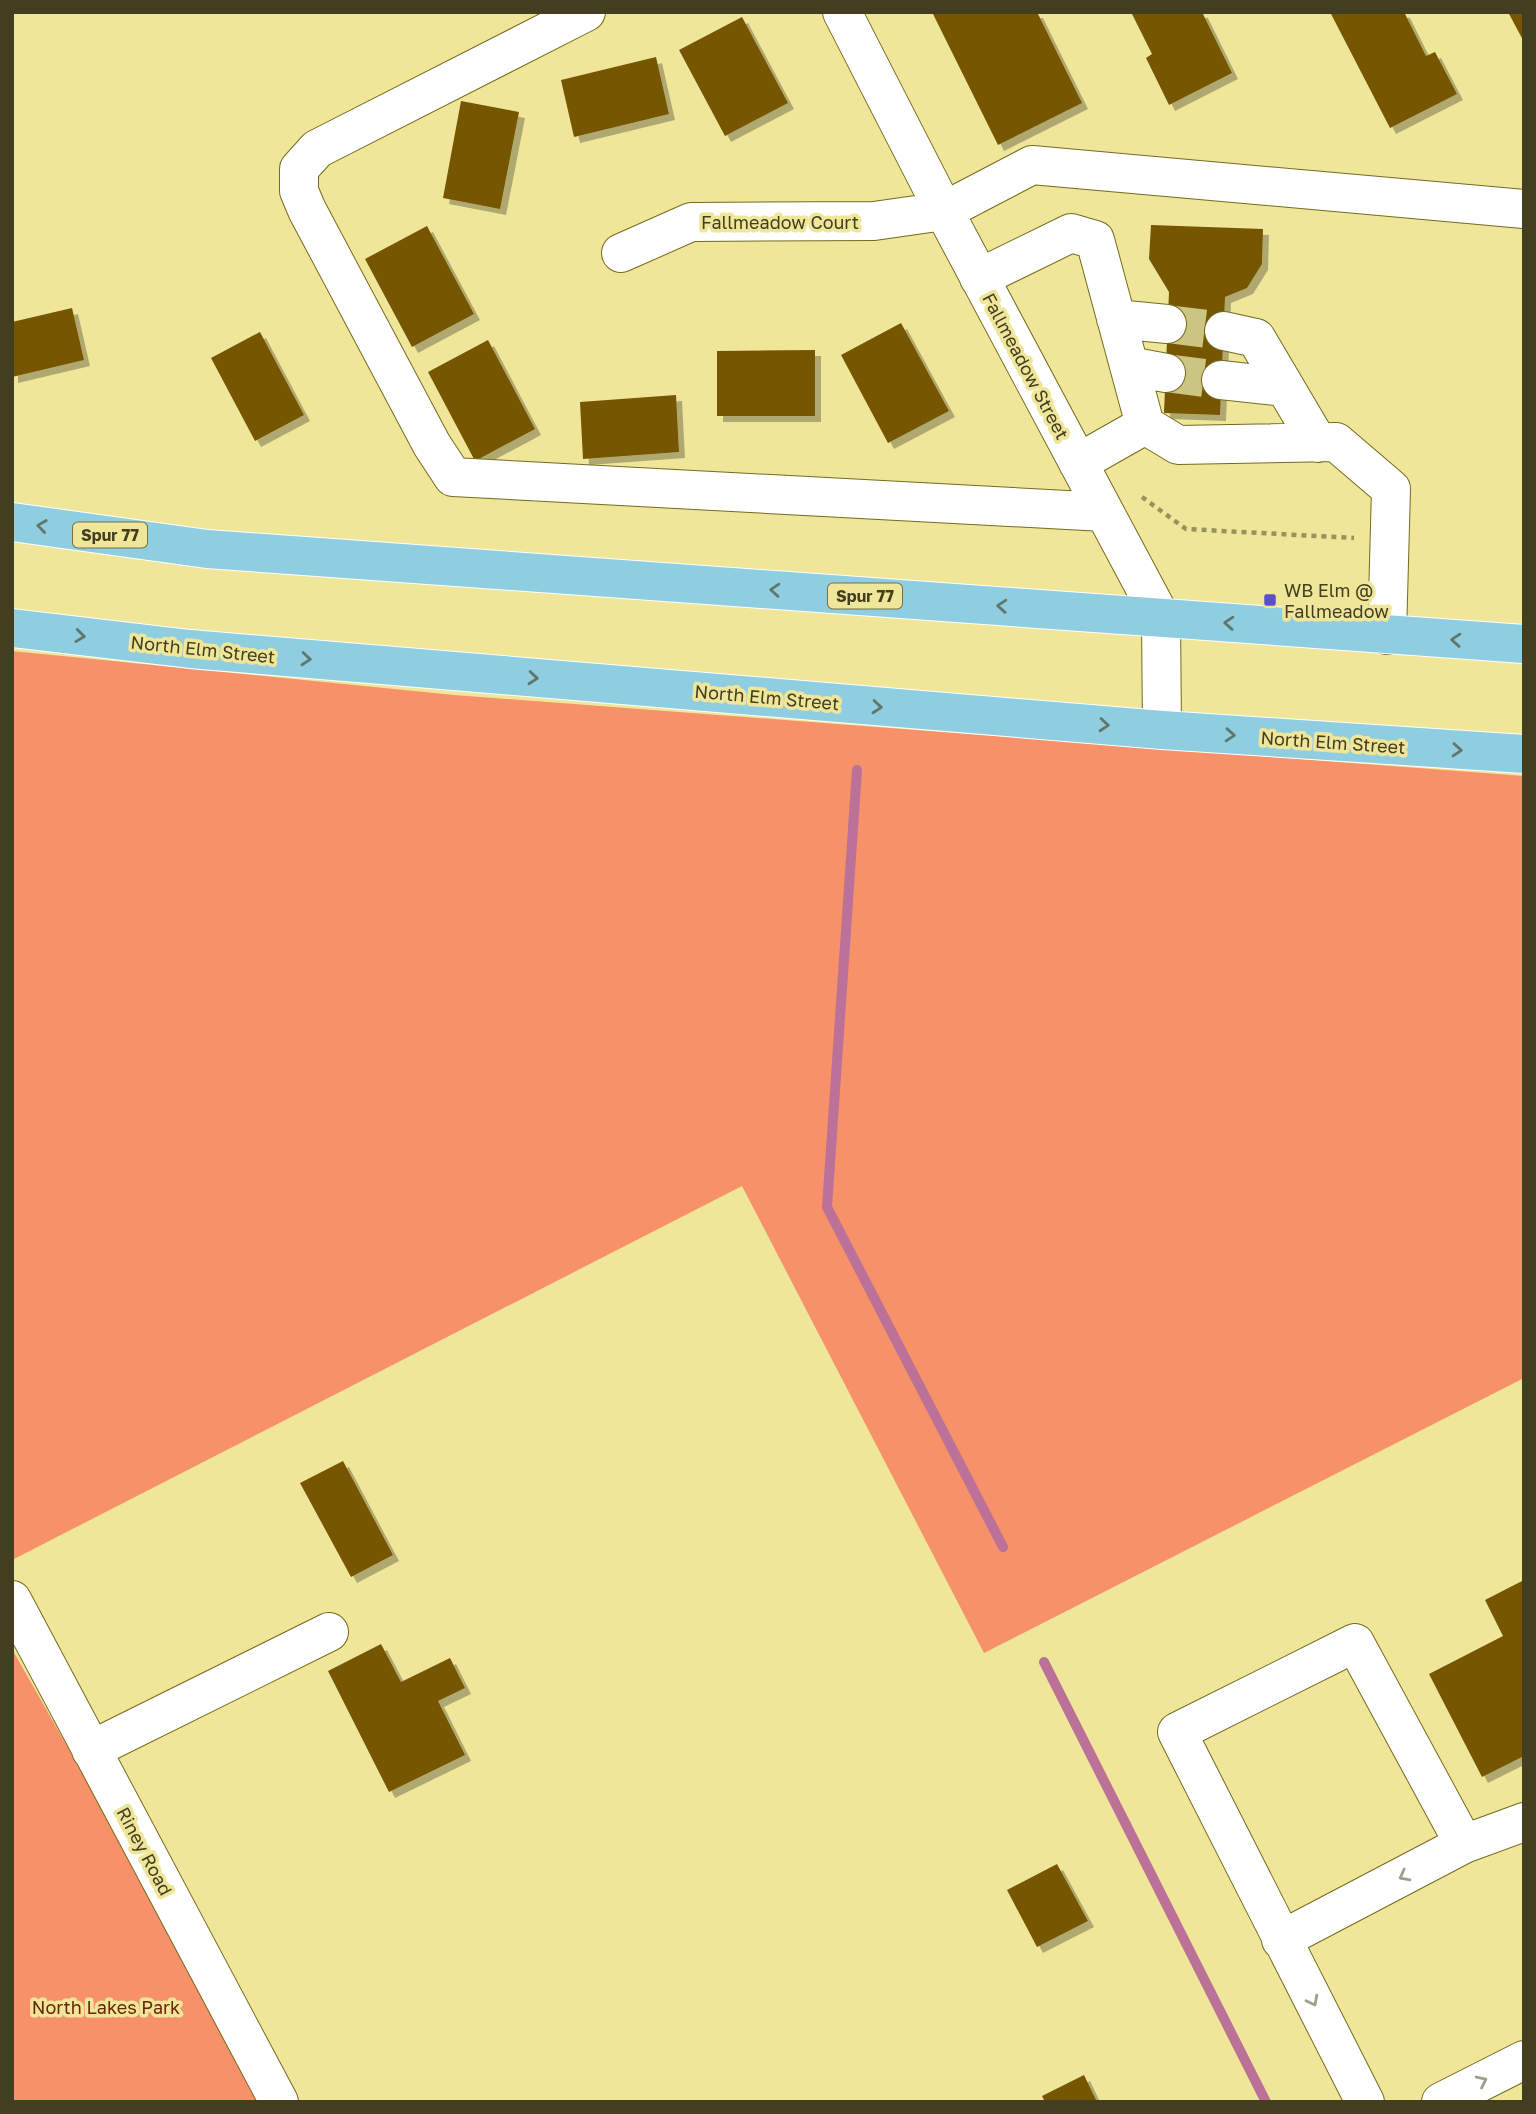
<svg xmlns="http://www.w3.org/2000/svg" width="1536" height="2114" viewBox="0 0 1536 2114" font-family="'Golos Text',sans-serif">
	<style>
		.green { fill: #f69169 }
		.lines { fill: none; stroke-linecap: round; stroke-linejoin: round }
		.stream { stroke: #bc7298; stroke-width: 10 }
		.building { fill: #765605; filter: url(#shadow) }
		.minor-tunnel { stroke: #ccc481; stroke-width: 38; stroke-dasharray: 38 19; stroke-linecap: butt }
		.minor-casing { stroke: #746b1e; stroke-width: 40 }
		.major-casing { stroke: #fff; stroke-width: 40 }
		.path { stroke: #98925c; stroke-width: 4.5; stroke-dasharray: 5 5; stroke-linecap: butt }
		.minor { stroke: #fff; stroke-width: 38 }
		.major { stroke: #8fcde0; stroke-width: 38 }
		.oneway { stroke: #61776c }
		.oneway2 { stroke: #a09e8f }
		.poi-dot { fill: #5b50c8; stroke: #efe69a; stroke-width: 2.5 }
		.labels { text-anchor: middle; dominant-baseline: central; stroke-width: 7; stroke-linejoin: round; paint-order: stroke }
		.shield { fill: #efe69a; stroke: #767044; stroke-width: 2 }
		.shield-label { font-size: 16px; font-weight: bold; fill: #423e1f }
		.street-label { font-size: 18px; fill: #423e1f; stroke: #efe69a }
		.poi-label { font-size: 18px; fill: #423e1f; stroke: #efe69a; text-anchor: start }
		.park-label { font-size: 18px; fill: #6a2502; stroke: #efe69a }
	</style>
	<defs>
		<filter id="shadow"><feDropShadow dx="6" dy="6" stdDeviation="0" flood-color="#0004"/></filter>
	</defs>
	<rect width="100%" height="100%" fill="#efe69a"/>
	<path class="green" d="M12 651 454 695 1524 776V1378L984 1653 742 1186 12 1560Z
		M12 1649 269 2102H12Z"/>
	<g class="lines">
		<path class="stream" d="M857 770 827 1207 1003 1547
			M1044 1662 1266 2102"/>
	</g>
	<path class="building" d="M932 12H1037L1082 103 998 145Z
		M1131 12H1202L1232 73 1169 105 1146 58 1152 54Z
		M1330 12H1404L1426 56 1435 52 1457 94 1390 128Z
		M1508 12H1524V42Z
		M742 17 788 103 725 136 679 50Z
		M656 57 669 114 574 137 561 80Z
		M461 101 519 112 500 209 443 198Z
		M1151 225 1263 229 1262 264 1247 288 1225 297 1220 415 1164 413 1169 292 1149 259Z
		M427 226 474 314 412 347 365 259Z
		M72 308 84 360 12 377V322Z
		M901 323 949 411 888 443 841 355Z
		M260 332 304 415 255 441 211 358Z
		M488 340 535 429 475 461 428 372Z
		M815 350V416H717V351Z
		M676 395 679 452 583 459 580 402Z
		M343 1461 393 1555 351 1577 300 1483Z
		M1524 1580V1756L1482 1777 1429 1674 1503 1636 1485 1600Z
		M381 1644 401 1682 450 1658 465 1688 438 1701 465 1755 389 1792 328 1671Z
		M1057 1864 1088 1921 1037 1947 1007 1890Z
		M1084 2075 1097 2102H1045L1042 2096Z"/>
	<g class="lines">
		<path class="minor-tunnel" d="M1167 324 1224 331
			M1166 373 1221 380"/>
		<defs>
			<path id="minor" d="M586 12 317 149 299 169V191L307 210 432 445 453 477 1104 512
				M842 12 944 211 1161 618 1162 730
				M621 253 691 222 874 221 944 211 1032 165 1524 209
				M979 278 1071 233 1095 240 1145 425 1178 445 1336 442 1391 489 1387 635
				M1116 319 1167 324
				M1224 331 1256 338 1318 443
				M1129 366 1166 373
				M1221 380 1285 387
				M1078 463 1145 425
				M12 1600 279 2102
				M91 1750 329 1632
				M1281 1940 1464 1844 1524 1822
				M1365 2102 1177 1732 1355 1643 1464 1844
				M1441 2102 1524 2060"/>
			<path id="major" d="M12 522 207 549 1524 644
				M12 628 190 649 1162 730 1524 754"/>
		</defs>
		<use href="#minor" class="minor-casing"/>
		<use href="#major" class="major-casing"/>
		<path class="path" d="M1142 497 1186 529 1354 538"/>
		<use href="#minor" class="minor"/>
		<use href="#major" class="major"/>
	</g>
	<defs><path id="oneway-chevron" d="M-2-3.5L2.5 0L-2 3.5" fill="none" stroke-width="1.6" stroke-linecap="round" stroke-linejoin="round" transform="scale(1.75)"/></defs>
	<g class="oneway">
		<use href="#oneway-chevron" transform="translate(42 526) rotate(-172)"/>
		<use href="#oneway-chevron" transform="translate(775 590) rotate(-176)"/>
		<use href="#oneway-chevron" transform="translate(1002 606) rotate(-176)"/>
		<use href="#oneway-chevron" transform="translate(1229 623) rotate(-176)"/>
		<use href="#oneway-chevron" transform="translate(80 636) rotate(7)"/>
		<use href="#oneway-chevron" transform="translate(1456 640) rotate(-176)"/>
		<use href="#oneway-chevron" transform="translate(306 659) rotate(5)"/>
		<use href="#oneway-chevron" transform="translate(533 678) rotate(5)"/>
		<use href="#oneway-chevron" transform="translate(877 707) rotate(5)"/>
		<use href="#oneway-chevron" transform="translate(1104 725) rotate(5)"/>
		<use href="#oneway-chevron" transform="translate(1230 735) rotate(4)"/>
		<use href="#oneway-chevron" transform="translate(1457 750) rotate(4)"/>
	</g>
	<g class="oneway2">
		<use href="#oneway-chevron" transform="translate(1404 1876) rotate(152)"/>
		<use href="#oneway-chevron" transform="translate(1313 2001) rotate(63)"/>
		<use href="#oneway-chevron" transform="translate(1482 2081) rotate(-26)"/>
	</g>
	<rect class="poi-dot" x="1263" y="593" width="14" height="14" rx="3.5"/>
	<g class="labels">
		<g class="shield">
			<rect x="73" y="522.5" width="74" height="25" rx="5"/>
			<rect x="828" y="583.5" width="74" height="25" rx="5"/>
		</g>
		<g class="shield-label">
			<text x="110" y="535">Spur 77</text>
			<text x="865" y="596">Spur 77</text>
		</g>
		<g class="street-label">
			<text x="780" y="222">Fallmeadow Court</text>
			<text transform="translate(1026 366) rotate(62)">Fallmeadow Street</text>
			<text transform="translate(203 649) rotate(6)">North Elm Street</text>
			<text transform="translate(767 697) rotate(5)">North Elm Street</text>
			<text transform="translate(1333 742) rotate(4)">North Elm Street</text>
			<text transform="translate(145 1851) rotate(62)">Riney Road</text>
		</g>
		<g class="poi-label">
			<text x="1284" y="590">WB Elm @<tspan x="1284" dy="21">Fallmeadow</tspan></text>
		</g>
		<g class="park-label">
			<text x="106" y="2007">North Lakes Park</text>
		</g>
	</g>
	<rect width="1536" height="2114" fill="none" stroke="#423e1f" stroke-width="28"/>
</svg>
